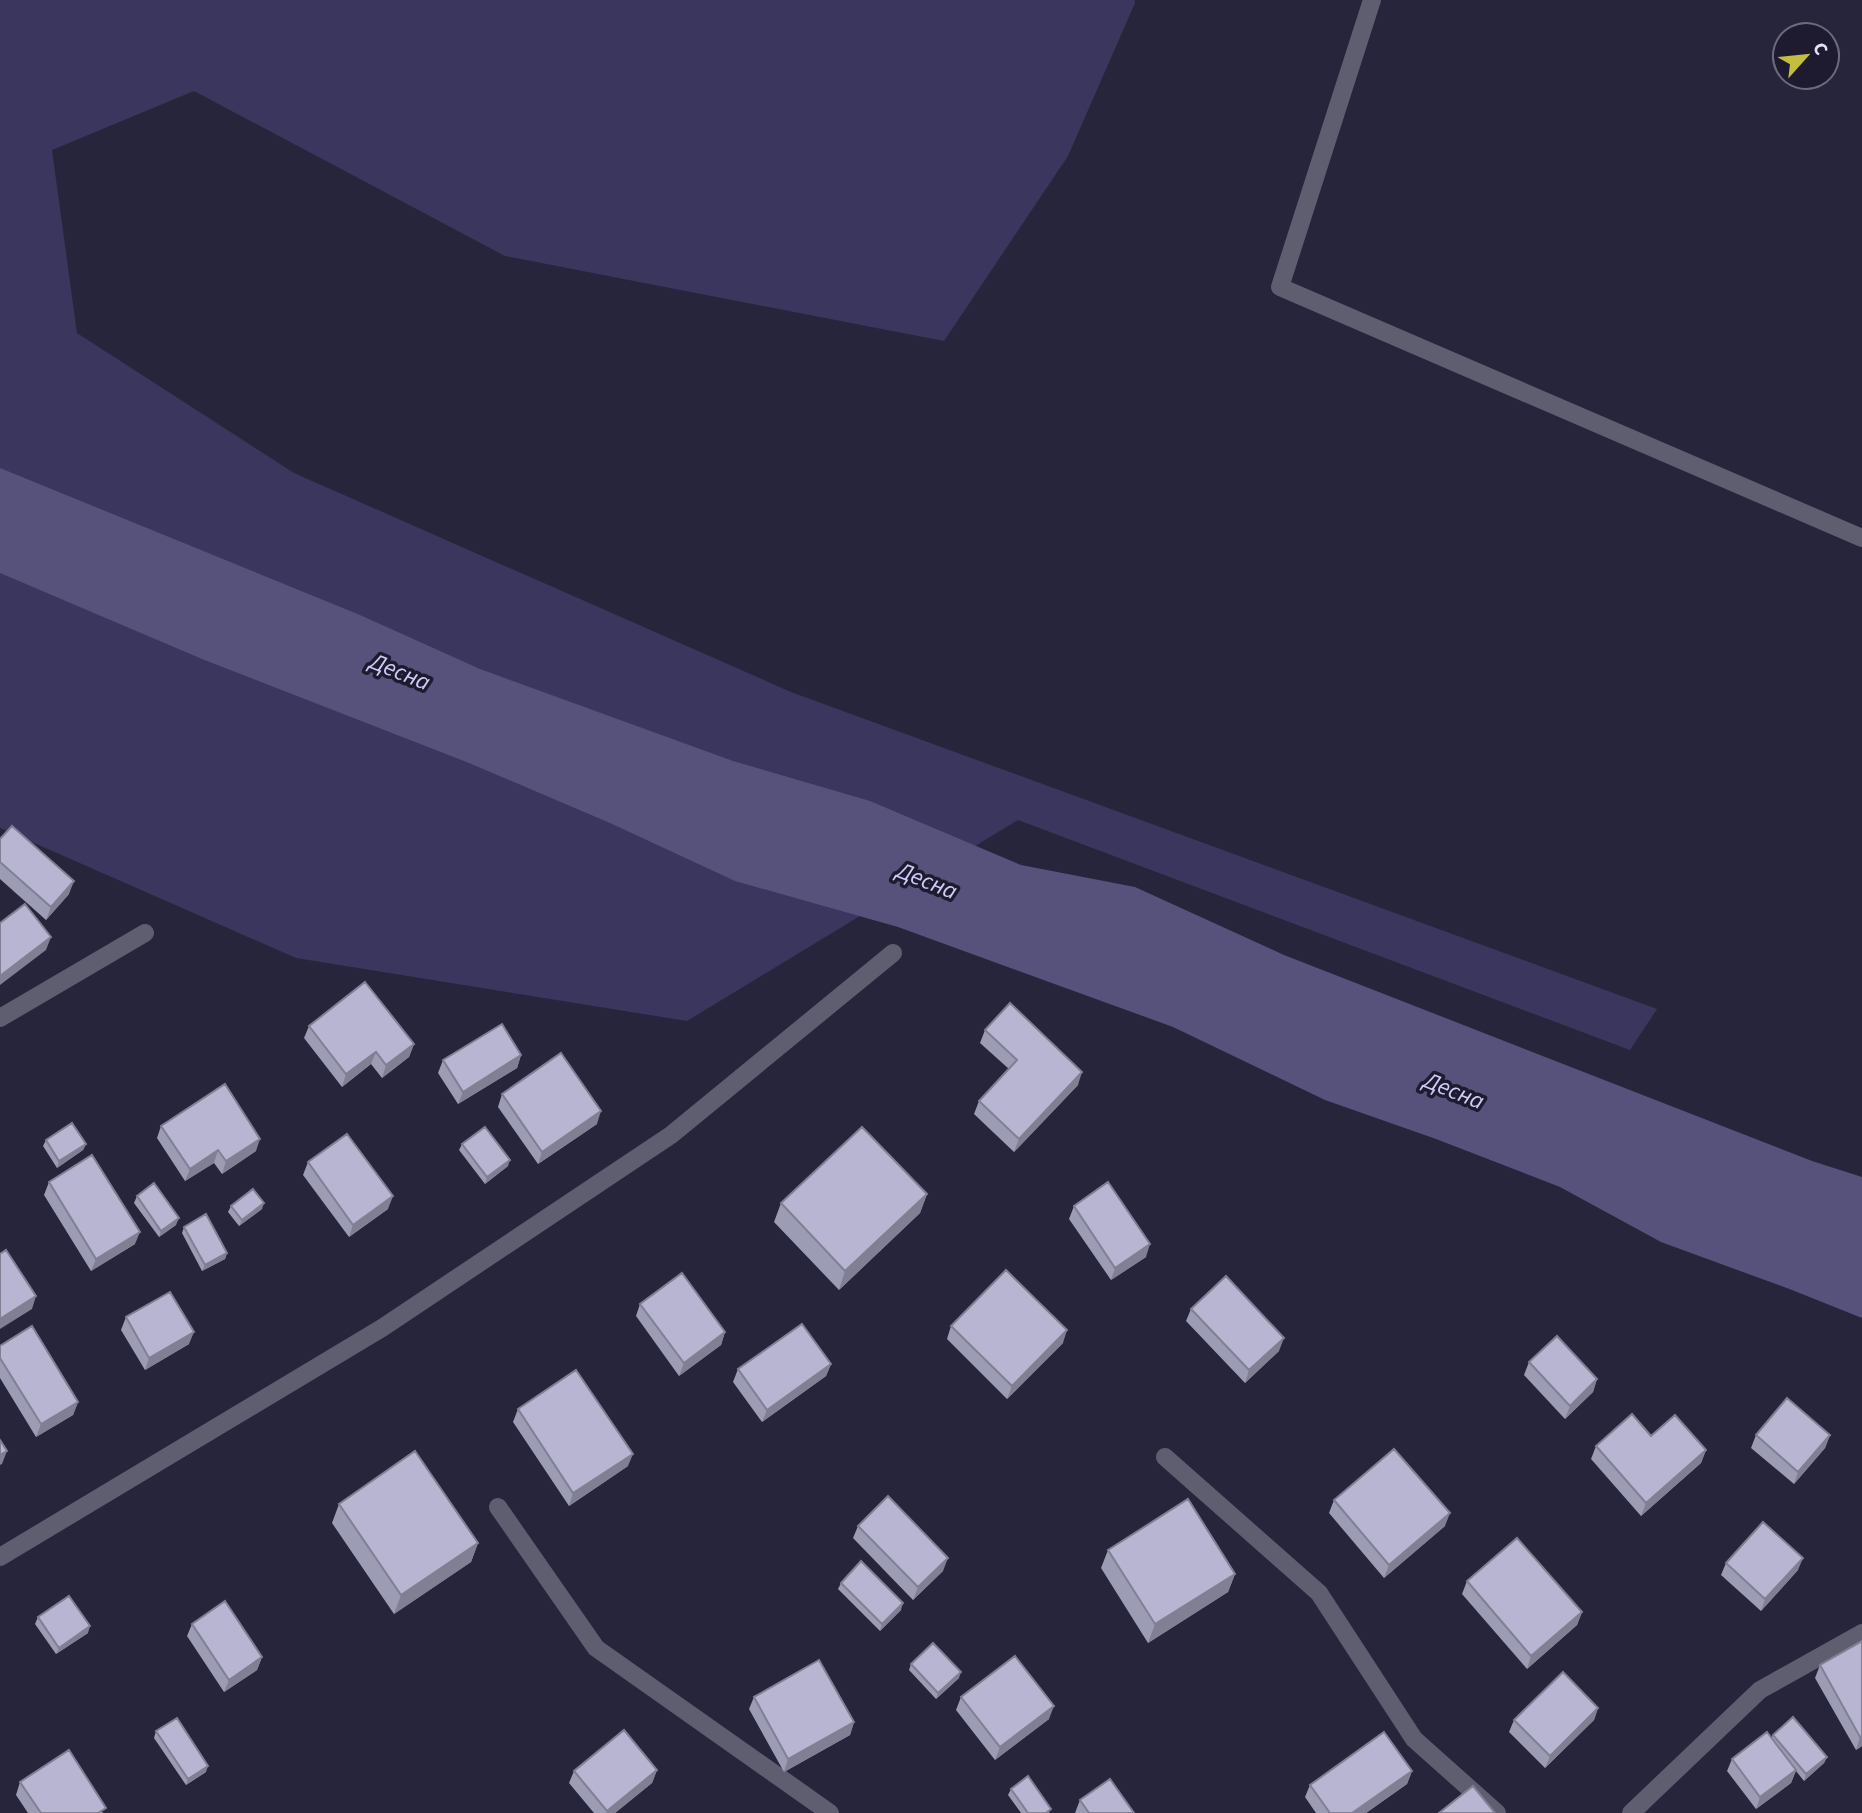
<svg xmlns="http://www.w3.org/2000/svg" width="1862" height="1813" viewBox="0 0 1862 1813" font-family="'Source Sans 3',sans-serif">
	<style>
		.green { fill: #3b365d }
		.water { fill: #56527c }
		.lines { fill: none; stroke-linecap: round; stroke-linejoin: round }
		.minor { stroke: #5f5e71; stroke-width: 18 }
		.wall { fill: #9d9cb5 }
		.shaded-wall { fill: #807f93 }
		.building { fill: #b7b5d2; stroke: #807f93; stroke-width: 2 }
		.labels { text-anchor: middle; dominant-baseline: central; stroke-width: 7; stroke-linejoin: round; paint-order: stroke }
		.water-label { font-size: 24px; font-style: italic; fill: #ceccf7; stroke: #1e1b31 }
	</style>
	<rect width="100%" height="100%" fill="#27253b"/>
	<path class="green" d="M0 0H1135V3L1068 156 944 341 505 256 194 91 52 150 77 333 294 473 791 692 1657 1009 1630 1050 1018 820 687 1021 296 958 0 828Z"/>
	<path class="water" d="M0 468 360 615 480 669 733 761 870 801 1021 865 1135 887 1284 955 1812 1161 1862 1177V1318L1792 1290 1661 1242 1560 1187 1436 1139 1325 1100 1173 1027 898 927 735 881 610 823 469 763 202 659 0 573Z"/>
	<g class="lines">
		<path class="minor" d="M1372 0 1280 287 1862 538
			M0 1018 145 933
			M1165 1457 1319 1593 1414 1739 1497 1813
			M498 1507 596 1648 830 1813
			M0 1557 382 1328 671 1135 893 953
			M1631 1813 1760 1690 1862 1633"/>
	</g>
	<path class="wall" d="M0 839 69 894 46 920 0 879Z
		M309 1026 414 1044 409 1057 382 1078 371 1064 342 1087 304 1038Z
		M985 1030 1078 1085 1014 1152 974 1114 979 1101 1009 1069 980 1043Z
		M521 1055 517 1068 458 1104 438 1073 443 1060Z
		M502 1094 597 1124 538 1164 498 1107Z
		M161 1126 256 1151 222 1174 214 1163 185 1181 157 1138Z
		M46 1140 86 1144 83 1150 57 1168 43 1146Z
		M462 1144 508 1166 485 1184 459 1150Z
		M308 1162 388 1209 349 1237 303 1175Z
		M49 1182 135 1244 91 1271 44 1195Z
		M927 1194 920 1213 839 1290 774 1222 781 1203Z
		M137 1196 176 1225 159 1237 134 1203Z
		M231 1206 262 1209 239 1226 228 1212Z
		M1074 1206 1146 1257 1111 1280 1069 1219Z
		M184 1227 227 1253 225 1259 202 1271 182 1233Z
		M640 1304 725 1332 721 1345 679 1376 636 1316Z
		M1191 1309 1279 1351 1245 1383 1186 1321Z
		M126 1317 189 1344 145 1370 121 1330Z
		M951 1326 1063 1343 1007 1399 947 1339Z
		M0 1346 78 1402 73 1415 36 1437 0 1378Z
		M1529 1362 1597 1379 1593 1392 1565 1419 1524 1375Z
		M831 1364 826 1376 762 1422 733 1382 738 1369Z
		M518 1409 628 1466 569 1506 513 1422Z
		M1756 1435H1830L1825 1448 1794 1484 1751 1448Z
		M1651 1436 1706 1450 1701 1463 1641 1516 1591 1459 1596 1446Z
		M1334 1500 1445 1526 1384 1578 1329 1513Z
		M339 1504 478 1543 471 1562 394 1614 332 1523Z
		M858 1526 943 1571 913 1600 853 1538Z
		M1108 1550 1235 1574 1228 1592 1148 1643 1101 1568Z
		M1726 1563 1798 1570 1761 1611 1721 1575Z
		M1467 1581 1582 1612 1577 1625 1527 1669 1462 1594Z
		M841 1583 901 1610 880 1631 838 1589Z
		M38 1617 88 1633 56 1654 35 1624Z
		M192 1624 262 1657 257 1670 224 1692 187 1636Z
		M1862 1641V1746L1856 1750 1815 1678 1820 1665Z
		M911 1664 959 1678 936 1699 909 1670Z
		M754 1697 854 1722 850 1735 784 1772 749 1709Z
		M961 1697 1049 1719 995 1760 956 1710Z
		M1598 1708 1594 1720 1545 1768 1509 1732 1514 1720Z
		M156 1731 206 1772 186 1785 154 1738Z
		M1773 1735 1827 1757 1824 1763 1804 1781 1796 1771 1791 1783 1756 1809 1727 1771 1732 1759 1772 1737Z
		M657 1770 652 1783 615 1813H594L569 1783 574 1771Z
		M1412 1771 1407 1784 1366 1813H1316L1305 1797 1310 1785Z
		M20 1782 104 1813H28L16 1795Z
		M1011 1789 1050 1813H1021L1008 1795Z
		M1080 1800 1134 1813H1075Z"/>
	<path class="shaded-wall" d="M74 881 69 894 46 920 51 907Z
		M51 937 46 950 0 985V976Z
		M414 1044 409 1057 382 1078 386 1065Z
		M376 1052 371 1064 342 1087 346 1074Z
		M521 1055 517 1068 458 1104 463 1092Z
		M1082 1072 1078 1085 1014 1152 1019 1139Z
		M601 1111 597 1124 538 1164 542 1152Z
		M260 1139 256 1151 222 1174 226 1161Z
		M86 1144 83 1150 57 1168 59 1161Z
		M218 1150 214 1163 185 1181 190 1169Z
		M510 1160 508 1166 485 1184 487 1177Z
		M927 1194 920 1213 839 1290 845 1271Z
		M393 1196 388 1209 349 1237 353 1225Z
		M264 1203 262 1209 239 1226 242 1220Z
		M179 1218 176 1225 159 1237 161 1231Z
		M140 1232 135 1244 91 1271 96 1259Z
		M1150 1244 1146 1257 1111 1280 1115 1268Z
		M227 1253 225 1259 202 1271 205 1265Z
		M36 1296 32 1309 0 1329V1319Z
		M1067 1330 1063 1343 1007 1399 1012 1386Z
		M194 1332 189 1344 145 1370 149 1358Z
		M725 1332 721 1345 679 1376 684 1363Z
		M1284 1338 1279 1351 1245 1383 1249 1370Z
		M831 1364 826 1376 762 1422 767 1410Z
		M1597 1379 1593 1392 1565 1419 1570 1406Z
		M78 1402 73 1415 36 1437 41 1424Z
		M1830 1435 1825 1448 1794 1484 1798 1472Z
		M1706 1450 1701 1463 1641 1516 1646 1503Z
		M7 1451 2 1464 0 1465V1455Z
		M633 1454 628 1466 569 1506 573 1493Z
		M1450 1513 1445 1526 1384 1578 1389 1565Z
		M478 1543 471 1562 394 1614 401 1595Z
		M948 1558 943 1571 913 1600 918 1587Z
		M1803 1558 1798 1570 1761 1611 1765 1599Z
		M1235 1574 1228 1592 1148 1643 1155 1624Z
		M903 1603 901 1610 880 1631 882 1624Z
		M1582 1612 1577 1625 1527 1669 1531 1656Z
		M90 1626 88 1633 56 1654 59 1648Z
		M262 1657 257 1670 224 1692 229 1680Z
		M961 1672 959 1678 936 1699 938 1693Z
		M1054 1706 1049 1719 995 1760 1000 1747Z
		M1598 1708 1594 1720 1545 1768 1550 1756Z
		M854 1722 850 1735 784 1772 788 1759Z
		M1862 1736V1746L1856 1750 1860 1737Z
		M1827 1757 1824 1763 1804 1781 1806 1774Z
		M208 1766 206 1772 186 1785 188 1779Z
		M657 1770 652 1783 615 1813H606L607 1811Z
		M1796 1770 1791 1783 1756 1809 1760 1797Z
		M1412 1771 1407 1784 1366 1813H1352Z"/>
	<path class="building" d="M12 826 74 881 51 907 0 862V839Z
		M25 904 51 937 0 976V923Z
		M365 982 414 1044 386 1065 376 1052 346 1074 309 1026Z
		M1010 1003 1082 1072 1019 1139 979 1101 1017 1060 985 1030Z
		M502 1024 521 1055 463 1092 443 1060Z
		M561 1053 601 1111 542 1152 502 1094Z
		M225 1084 260 1139 226 1161 218 1150 190 1169 161 1126Z
		M72 1123 86 1144 59 1161 46 1140Z
		M485 1127 510 1160 487 1177 462 1144Z
		M862 1127 927 1194 845 1271 781 1203Z
		M347 1134 393 1196 353 1225 308 1162Z
		M92 1155 140 1232 96 1259 49 1182Z
		M1108 1182 1150 1244 1115 1268 1074 1206Z
		M154 1183 179 1218 161 1231 137 1196Z
		M253 1189 264 1203 242 1220 231 1206Z
		M206 1214 227 1253 205 1265 184 1227Z
		M6 1250 36 1296 0 1319V1254Z
		M1006 1270 1067 1330 1012 1386 951 1326Z
		M682 1273 725 1332 684 1363 640 1304Z
		M1226 1276 1284 1338 1249 1370 1191 1309Z
		M170 1292 194 1332 149 1358 126 1317Z
		M802 1324 831 1364 767 1410 738 1369Z
		M32 1326 78 1402 41 1424 0 1358V1346Z
		M1557 1336 1597 1379 1570 1406 1529 1362Z
		M576 1370 633 1454 573 1493 518 1409Z
		M1787 1398 1830 1435 1798 1472 1756 1435Z
		M1632 1414 1651 1436 1675 1415 1706 1450 1646 1503 1596 1446Z
		M0 1440 7 1451 0 1455Z
		M1394 1449 1450 1513 1389 1565 1334 1500Z
		M415 1451 478 1543 401 1595 339 1504Z
		M888 1496 948 1558 918 1587 858 1526Z
		M1188 1499 1235 1574 1155 1624 1108 1550Z
		M1763 1522 1803 1558 1765 1599 1726 1563Z
		M1517 1538 1582 1612 1531 1656 1467 1581Z
		M861 1561 903 1603 882 1624 841 1583Z
		M69 1596 90 1626 59 1648 38 1617Z
		M225 1601 262 1657 229 1680 192 1624Z
		M1862 1641V1736L1860 1737 1820 1665Z
		M933 1643 961 1672 938 1693 911 1664Z
		M1015 1656 1054 1706 1000 1747 961 1697Z
		M819 1660 854 1722 788 1759 754 1697Z
		M1563 1672 1598 1708 1550 1756 1514 1720Z
		M1793 1717 1827 1757 1806 1774 1773 1735Z
		M177 1718 208 1766 188 1779 156 1731Z
		M624 1730 657 1770 607 1811 574 1771Z
		M1384 1732 1412 1771 1352 1813H1330L1310 1785Z
		M1767 1732 1796 1770 1760 1797 1732 1759Z
		M69 1750 106 1808 98 1813H41L20 1782Z
		M1028 1776 1051 1809 1046 1813H1028L1011 1789Z
		M1110 1779 1134 1813H1089L1080 1800Z
		M1473 1786 1495 1813H1439Z"/>
	<g class="labels">
		<g class="water-label">
			<text transform="translate(400 672) rotate(22)">Десна</text>
			<text transform="translate(927 881) rotate(22)">Десна</text>
			<text transform="translate(1454 1091) rotate(22)">Десна</text>
		</g>
	</g>
	<g transform="translate(1806 56) rotate(63)"><circle r="33" fill="#1e1b31" stroke="#6c6b7e" stroke-width="2"/>
	<path d="M0-5L12 26L0 18L-12 26Z" fill="#c1be40"/>
	<text y="-10" font-size="19" font-weight="bold" text-anchor="middle" fill="#e2e2f1">С</text>
	</g>
</svg>
